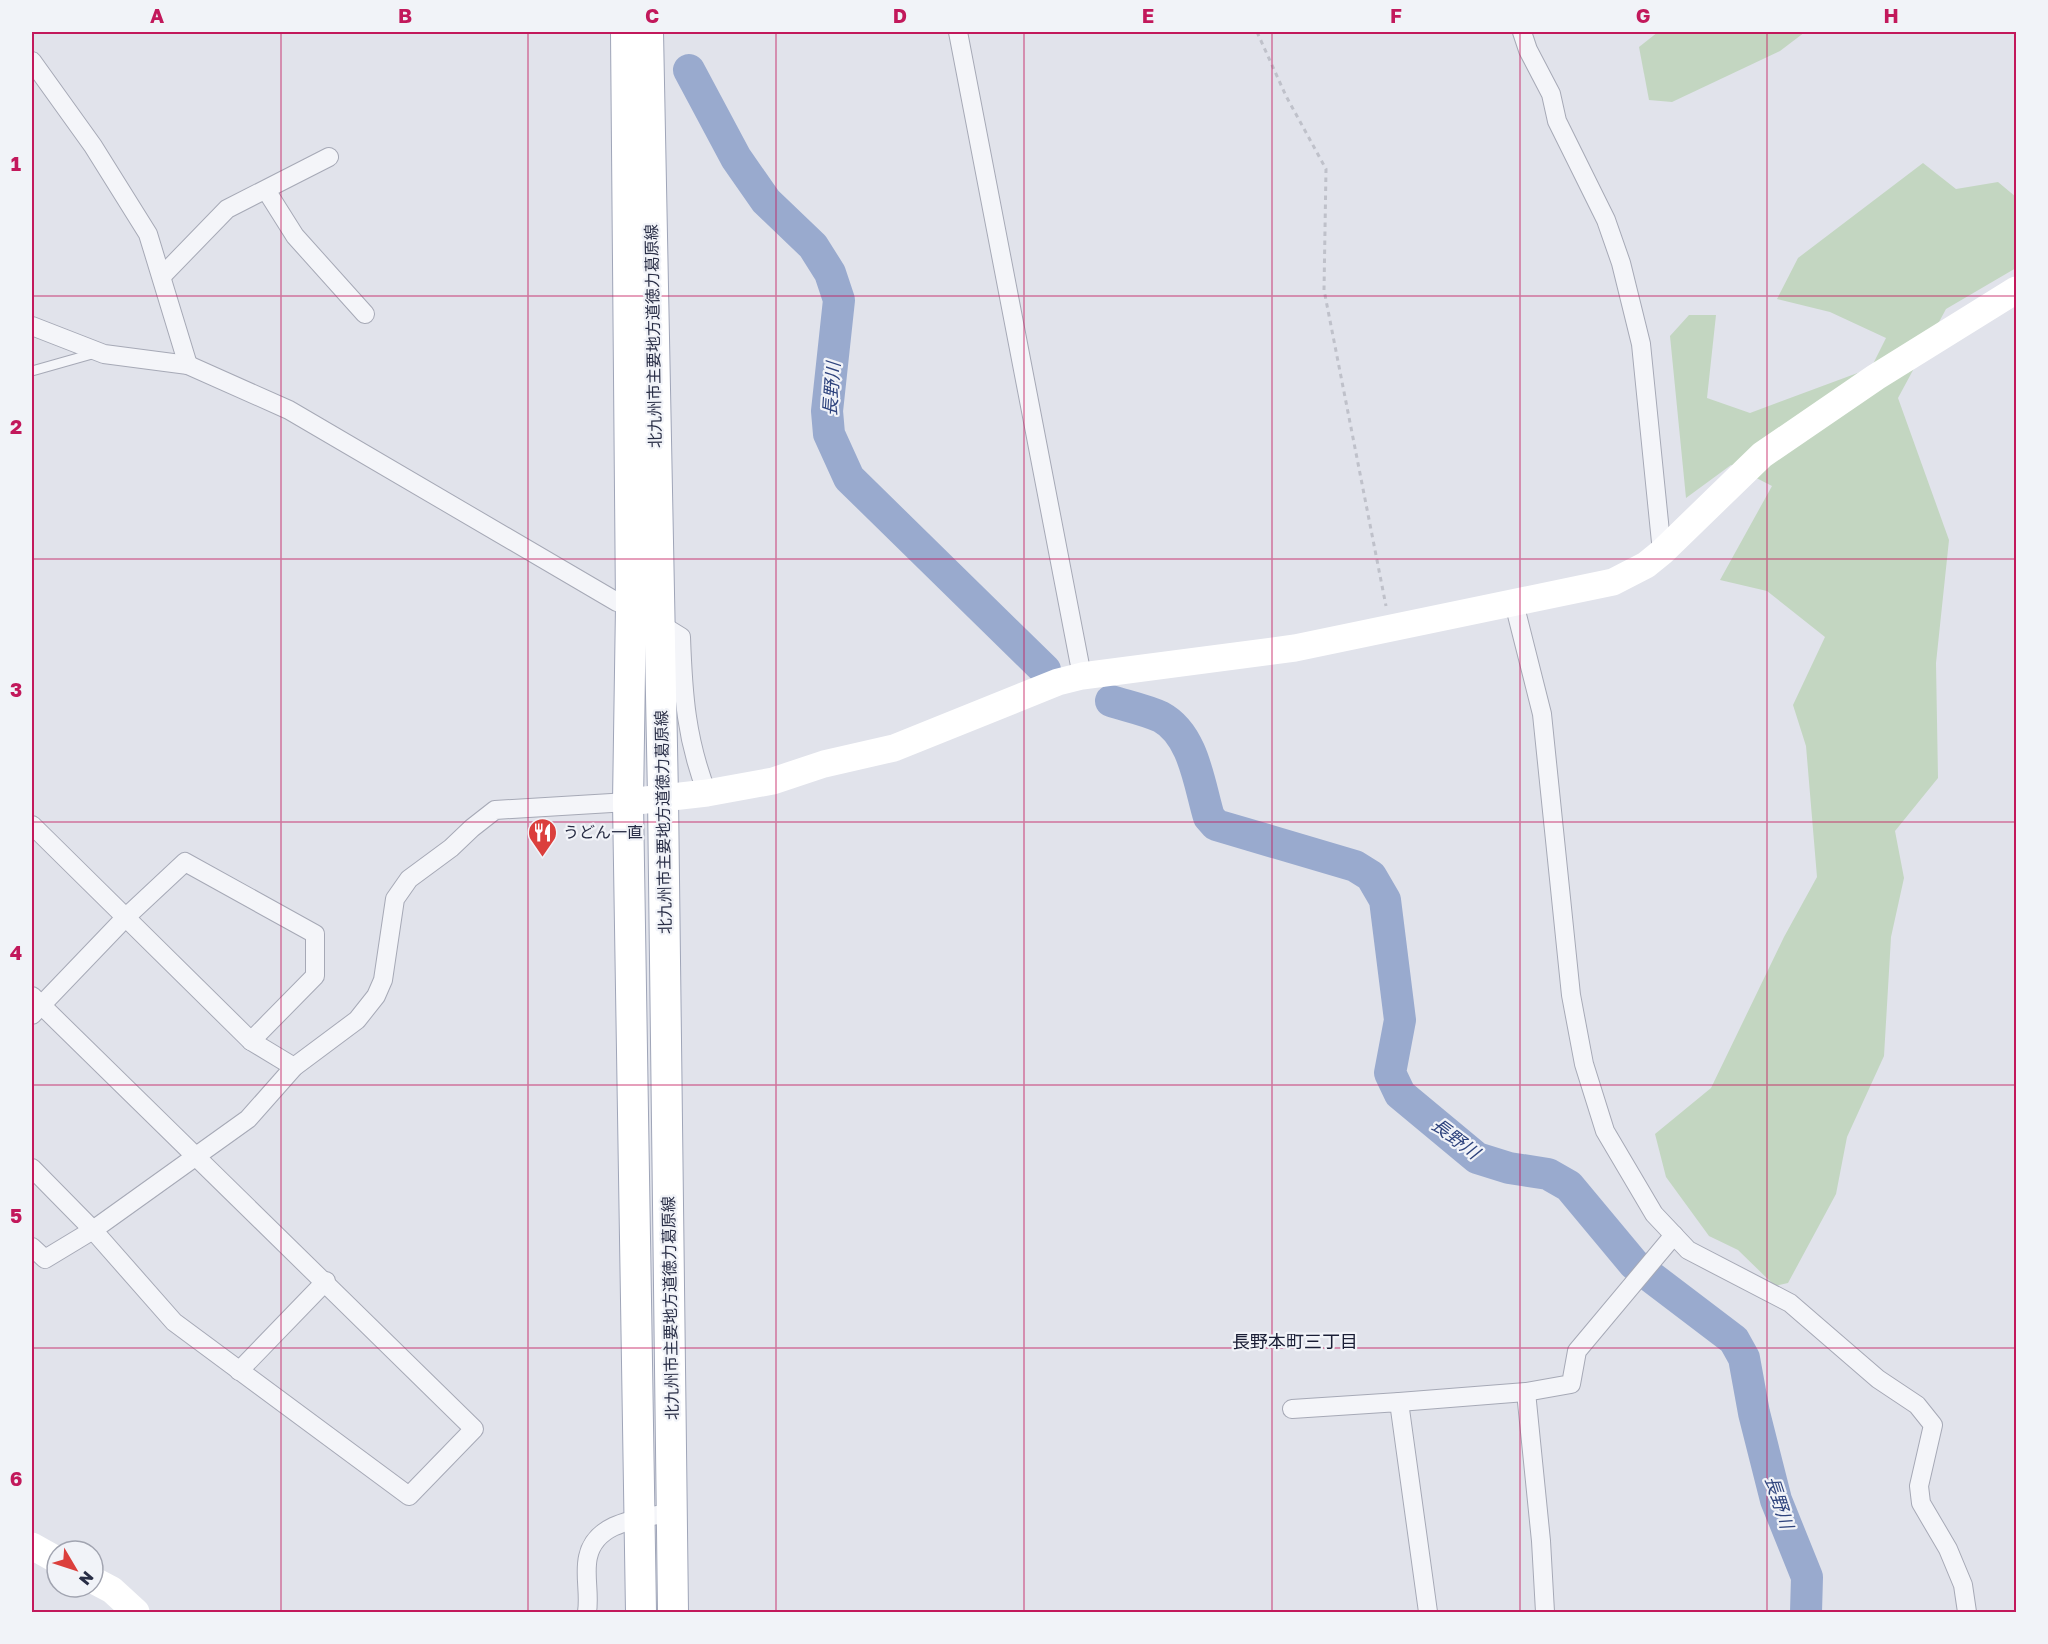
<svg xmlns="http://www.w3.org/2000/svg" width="2048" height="1644" viewBox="0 0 2048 1644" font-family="'Golos Text','Noto Sans JP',sans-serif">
<rect width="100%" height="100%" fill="#e1e3eb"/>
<!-- green -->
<g fill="#c3d6c1">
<path d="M1658,32H1805L1780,51L1672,102L1649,100L1639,47Z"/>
<path d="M1923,163L1956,189L1998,182L2016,197V268L1946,309L1898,398L1949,540L1936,663L1938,778L1895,831L1904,878L1891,937L1884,1056L1847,1137L1836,1194L1788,1283L1775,1286L1738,1250L1709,1236L1666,1177L1655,1134L1711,1088L1784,937L1817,877L1806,746L1793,705L1825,637L1767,591L1720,580L1772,486L1731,465L1686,498L1670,336L1689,315H1716L1707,398L1750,413L1871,368L1886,338L1830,312L1777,299L1798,258Z"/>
</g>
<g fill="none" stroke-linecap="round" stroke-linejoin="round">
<!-- river -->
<g stroke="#99aace" stroke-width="32">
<path d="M689,70L736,158L766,201L813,246L830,273L839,300L827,411L829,434L849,478L1045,670"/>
<path d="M1111,701C1127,706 1146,710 1161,717C1194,735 1199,784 1209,817L1216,825L1355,866L1371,876L1385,900L1400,1020L1390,1073L1400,1094L1477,1158L1509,1168L1548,1174L1569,1186L1634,1264L1734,1340L1744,1358L1754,1413L1776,1500L1807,1577L1806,1612"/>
</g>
<defs>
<path id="lane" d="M32,371L92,354"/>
<g id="street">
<path d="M958,32L1082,676"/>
<path d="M1522,32L1528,50L1551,94L1557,121L1606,220L1621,263L1641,344L1662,552"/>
<path d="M32,61L93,146L148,234L188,365"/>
<path d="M266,190L295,236L365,314"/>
<path d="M162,276L227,209L329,157"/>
<path d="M32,326L104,354L188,365L289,410L617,602L631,606L681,637C683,694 686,739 707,793"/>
<path d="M1514,603L1542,714L1571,995L1584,1064L1605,1131L1654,1214L1688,1250L1790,1303L1878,1379L1917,1405L1933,1425L1919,1486L1921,1503L1948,1549L1963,1585L1967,1612"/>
<path d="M32,825L251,1041L294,1067"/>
<path d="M32,996L474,1429L409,1496L174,1322L93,1230L32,1168"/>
<path d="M32,1015L124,919L185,862L315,934V976L251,1041"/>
<path d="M32,1247L45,1259L93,1230L248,1119L294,1067L357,1020L376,996L383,980L395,899L409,879L451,848L472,828L495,810L628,802"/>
<path d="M239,1371L326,1281"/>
<path d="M1526,1392L1541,1541L1545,1612"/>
<path d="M1399,1402L1526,1392L1571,1384L1577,1351L1674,1235"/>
<path d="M1292,1409L1399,1402L1428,1612"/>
<path d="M587,1612C590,1594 584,1574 588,1557C596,1520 642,1519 672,1512"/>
</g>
<g id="primary">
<path d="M626,32L631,606L628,802L641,1612"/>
<path d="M648,32L663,797L673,1612"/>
</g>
</defs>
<!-- lane casing -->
<use href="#lane" stroke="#a6a9b6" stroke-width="11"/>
<!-- street casing -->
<use href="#street" stroke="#a6a9b6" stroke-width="20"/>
<!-- primary casing -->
<use href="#primary" stroke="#9fa5b8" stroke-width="32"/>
<!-- path -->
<path stroke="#bfc1ca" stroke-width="3" stroke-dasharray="4.5 4.5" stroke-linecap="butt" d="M1257,32L1286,96L1326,169L1324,290L1386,606"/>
<!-- lane -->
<use href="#lane" stroke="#f4f5f9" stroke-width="9"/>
<!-- street -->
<use href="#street" stroke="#f4f5f9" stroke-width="18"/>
<!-- secondary -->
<g stroke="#fff" stroke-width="27">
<path d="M628,802L707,793L773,781L824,764L894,748L1058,682L1082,676L1295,648L1613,582L1646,565L1662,552L1762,455L1876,377L2016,290"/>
<path d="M32,1546L57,1560"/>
<path d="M93,1580L112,1590L136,1612"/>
</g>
<!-- primary -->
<use href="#primary" stroke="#fff" stroke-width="30"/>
</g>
<!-- grid -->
<path fill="none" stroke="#c2185b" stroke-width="1.5" stroke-opacity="0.55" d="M281,32V1612M528,32V1612M776,32V1612M1024,32V1612M1272,32V1612M1520,32V1612M1767,32V1612M32,296H2016M32,559H2016M32,822H2016M32,1085H2016M32,1348H2016"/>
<!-- icons -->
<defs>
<symbol id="restaurant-pin" viewBox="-11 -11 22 30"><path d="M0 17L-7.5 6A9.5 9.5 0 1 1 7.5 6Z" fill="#db3f3c" stroke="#f1f3f8"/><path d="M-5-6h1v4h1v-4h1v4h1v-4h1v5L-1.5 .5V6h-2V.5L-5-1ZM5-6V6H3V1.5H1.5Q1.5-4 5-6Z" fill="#fff"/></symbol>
</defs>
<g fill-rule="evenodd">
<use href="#restaurant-pin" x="526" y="816" width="33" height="45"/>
</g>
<g text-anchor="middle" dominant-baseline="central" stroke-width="4.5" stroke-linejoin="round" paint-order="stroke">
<!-- street labels -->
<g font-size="16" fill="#282d45" stroke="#f1f3f8">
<text transform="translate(653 336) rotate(-91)">北九州市主要地方道徳力葛原線</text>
<text transform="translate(663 822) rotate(-91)">北九州市主要地方道徳力葛原線</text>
<text transform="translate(670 1308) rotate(-91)">北九州市主要地方道徳力葛原線</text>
</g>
<!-- poi labels -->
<g font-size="16" fill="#282d45" stroke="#f1f3f8" text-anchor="start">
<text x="563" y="832">うどん一直</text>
</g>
<!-- water labels -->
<g font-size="18" font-style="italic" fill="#2e437d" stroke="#f1f3f8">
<text transform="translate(831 389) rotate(-86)">長野川</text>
<text transform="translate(1456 1138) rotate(37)">長野川</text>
<text transform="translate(1780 1502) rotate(72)">長野川</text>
</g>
<!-- neighbourhood labels -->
<g font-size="18" fill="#1a1e35" stroke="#f1f3f8">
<text x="1295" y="1341">長野本町三丁目</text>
</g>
</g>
<!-- border -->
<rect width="2048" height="1644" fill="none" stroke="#f1f3f8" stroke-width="66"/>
<!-- north arrow -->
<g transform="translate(75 1569) rotate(129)"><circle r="28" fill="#f1f3f8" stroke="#a1a4b0" stroke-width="1.5"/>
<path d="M0-4.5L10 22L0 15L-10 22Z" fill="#db3f3c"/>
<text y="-9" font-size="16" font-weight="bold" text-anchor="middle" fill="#282d45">N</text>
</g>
<rect x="33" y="33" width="1982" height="1578" fill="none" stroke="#c2185b" stroke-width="2"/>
<g font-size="20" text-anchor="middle" font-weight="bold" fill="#c2185b">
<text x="157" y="23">A</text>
<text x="405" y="23">B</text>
<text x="652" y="23">C</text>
<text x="900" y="23">D</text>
<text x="1148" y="23">E</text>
<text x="1396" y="23">F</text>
<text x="1643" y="23">G</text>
<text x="1891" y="23">H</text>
<text x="16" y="171">1</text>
<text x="16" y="434">2</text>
<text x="16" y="697">3</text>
<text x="16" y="960">4</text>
<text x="16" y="1223">5</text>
<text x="16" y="1486">6</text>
</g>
</svg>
